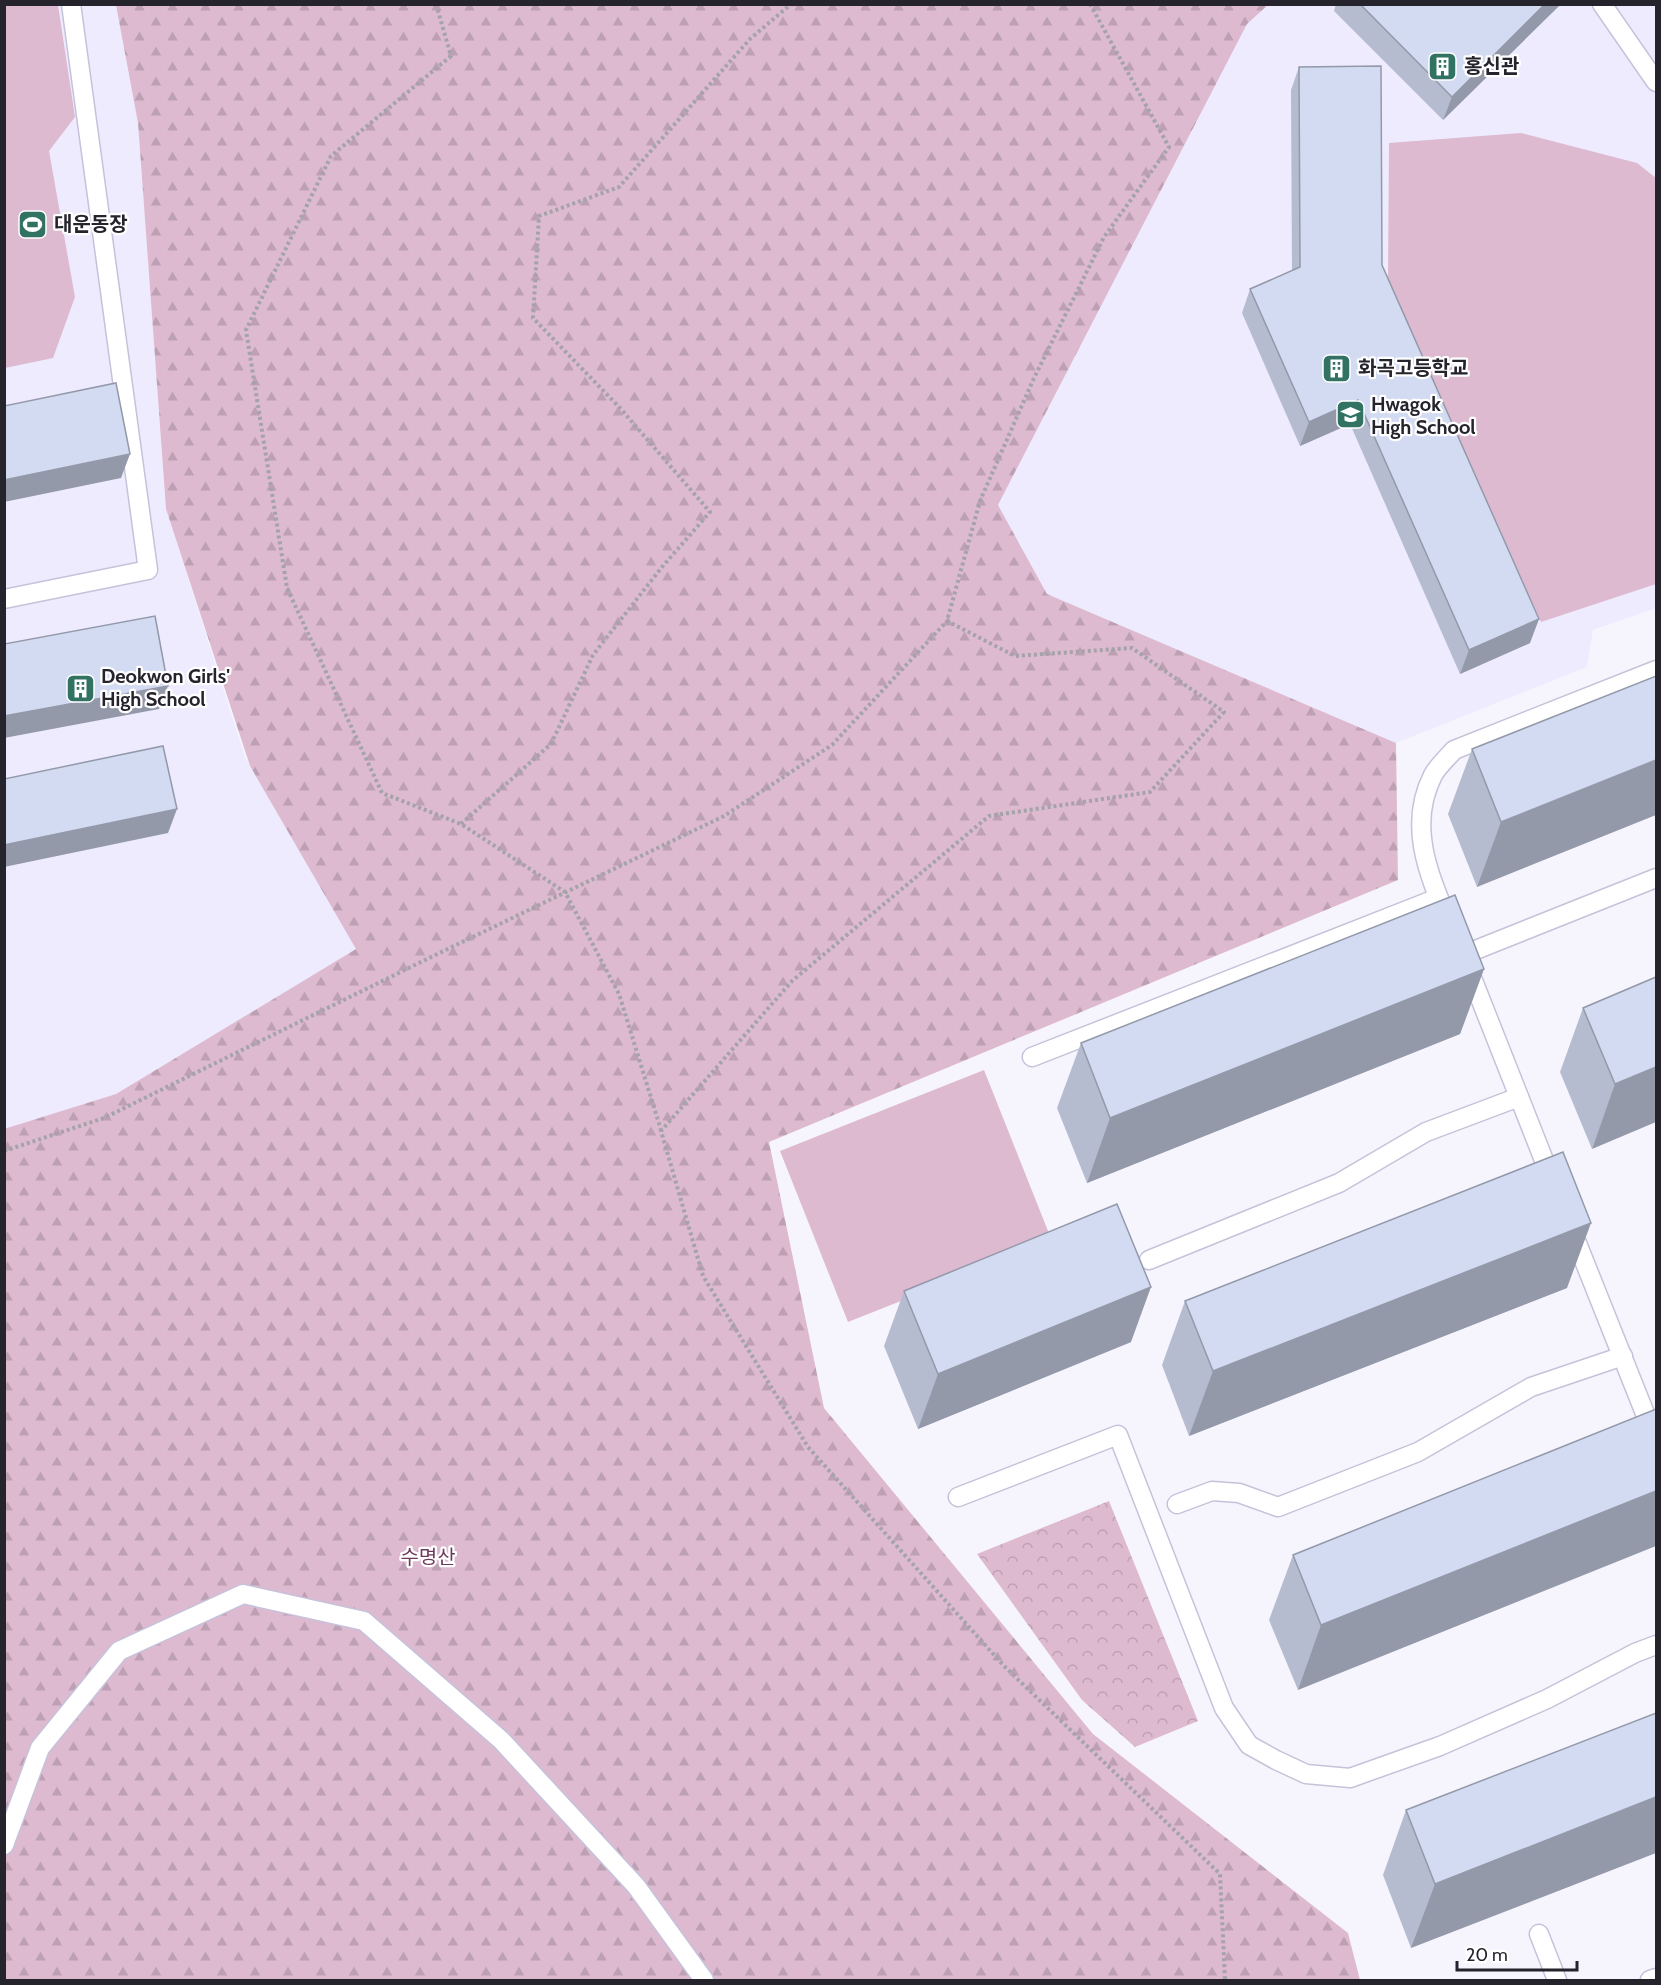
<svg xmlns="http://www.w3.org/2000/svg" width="1661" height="1985" viewBox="0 0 1661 1985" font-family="Cabin,'Noto Sans KR',sans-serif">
<defs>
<pattern id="forest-firs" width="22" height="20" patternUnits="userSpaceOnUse" patternTransform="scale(1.5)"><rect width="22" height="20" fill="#debad1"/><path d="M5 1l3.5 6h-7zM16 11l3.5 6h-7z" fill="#bea0b4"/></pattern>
<pattern id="park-crowns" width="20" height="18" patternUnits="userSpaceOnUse" patternTransform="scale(1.5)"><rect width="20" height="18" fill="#debad1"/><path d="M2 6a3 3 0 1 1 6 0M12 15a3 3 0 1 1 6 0" fill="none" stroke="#bea0b4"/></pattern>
</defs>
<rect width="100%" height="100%" fill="#f6f5fe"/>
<!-- built -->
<g fill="#eeebfe">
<path d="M5,5H116L138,123L166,509L245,757L357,949L116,1094L5,1129Z"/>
<path d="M1268,5H1656V608L1593,630L1587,667L1396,743L1047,594L998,505L1247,24Z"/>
</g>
<!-- green -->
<g fill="#debad1">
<path d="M4,5H58L75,117L49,151L75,297L53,358L5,368Z"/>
<path d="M1521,133L1637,163L1656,178V584L1541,622L1388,279L1389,143Z"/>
<path d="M984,1070L1052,1241L848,1322L780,1151Z"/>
</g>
<!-- forest -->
<path fill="url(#forest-firs)" d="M116,5H1268L1247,24L998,505L1047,594L1396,743L1398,880L769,1142L824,1408L1093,1734L1348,1933L1360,1980H5L4,1129L116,1094L356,949L250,766L166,509L138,123Z"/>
<!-- park -->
<path fill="url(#park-crowns)" d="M1109,1501L1198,1721L1135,1747L1082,1700L977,1554Z"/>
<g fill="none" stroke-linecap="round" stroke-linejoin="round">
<defs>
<g id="lane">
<path d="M1602,4L1656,82"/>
<path d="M4,599L148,570L71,4"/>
<path d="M1449,923C1429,875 1407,826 1433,775C1438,766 1447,758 1454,750L1656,670"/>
<path d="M1032,1057L1438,898"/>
<path d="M1553,1183L1463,955L1656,878"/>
<path d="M1571,1228L1656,1441"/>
<path d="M1149,1260L1339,1183L1426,1132L1519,1097"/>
<path d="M958,1497L1118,1435L1224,1708L1249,1745L1276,1760L1306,1774L1350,1778L1440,1746L1547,1699L1635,1653L1656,1645"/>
<path d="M1177,1504L1212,1491L1239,1493L1278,1507L1418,1452L1531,1387L1623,1356"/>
<path d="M4,1845L40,1748L119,1651L243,1594L364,1621L501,1740L636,1886L704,1980"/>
<path d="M1539,1934L1557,1980"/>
<path d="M1650,1980L1656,1978"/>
</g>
</defs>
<!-- lane casing -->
<use href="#lane" stroke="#c6c2da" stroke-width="21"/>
<!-- path -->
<g stroke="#a4a2ab" stroke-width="4" stroke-dasharray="3 3" stroke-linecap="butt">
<path d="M436,4L451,56L331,156L246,330L287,588L382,793L461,824L565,892L619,994L661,1130"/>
<path d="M1090,4L1169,147L1104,237L1034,378L980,501L947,621L1015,656L1132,648L1224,712L1150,792L989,816L792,981L661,1131L703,1276L808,1447L1004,1666L1220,1874L1225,1980"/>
<path d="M461,824L551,744L593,655L662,567L710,512L620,408L533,318L539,216L619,187L750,39L791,4"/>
<path d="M4,1151L104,1118L427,959L724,816L832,745L947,621"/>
</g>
<!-- lane -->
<use href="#lane" stroke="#fff" stroke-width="18"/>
</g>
<!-- wall -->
<g fill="#b5bcd0">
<path d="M1336,4H1561L1443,120L1334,11Z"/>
<path d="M1299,67L1382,265L1530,643L1460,674L1350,424L1300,446L1242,313L1250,289L1292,271L1291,90Z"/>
<path d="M1656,678L1477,887L1448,814L1472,749Z"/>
<path d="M1484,969L1460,1034L1087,1183L1057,1108L1081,1043Z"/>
<path d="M1656,977L1592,1149L1560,1072L1583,1008Z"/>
<path d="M1567,1288L1189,1436L1162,1365L1185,1301Z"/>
<path d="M904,1291L1131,1342L918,1429L884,1346Z"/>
<path d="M1656,1409L1298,1690L1269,1620L1293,1555Z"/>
<path d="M1656,1713L1411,1948L1383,1875L1406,1810Z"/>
</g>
<!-- shaded-wall -->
<g fill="#9399a9">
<path d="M1545,4H1561L1443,120L1452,97Z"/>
<path d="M1358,400L1350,424L1300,446L1309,422Z"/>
<path d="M130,454L121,478L4,502V480Z"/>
<path d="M1539,619L1530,643L1460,674L1469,650Z"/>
<path d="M168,686L159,709L4,738V716Z"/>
<path d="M1656,760V815L1477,887L1501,822Z"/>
<path d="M177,809L168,833L4,867V845Z"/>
<path d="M1484,969L1460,1034L1087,1183L1110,1118Z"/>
<path d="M1656,1067V1122L1592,1149L1615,1084Z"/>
<path d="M1591,1223L1567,1288L1189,1436L1213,1371Z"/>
<path d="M1151,1287L1131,1342L918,1429L938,1374Z"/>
<path d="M1656,1491V1546L1298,1690L1321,1625Z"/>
<path d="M1656,1797V1853L1411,1948L1435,1884Z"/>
</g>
<!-- building -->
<g fill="#d2dbf2" stroke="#9399a9" stroke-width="1.5">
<path d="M1360,4H1545L1452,97Z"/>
<path d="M1381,66L1382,265L1539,619L1469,650L1358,400L1309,422L1250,289L1300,267L1299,67Z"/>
<path d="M116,383L130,454L4,480V406Z"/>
<path d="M155,616L168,686L4,716V644Z"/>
<path d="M1656,676V760L1501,822L1472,749Z"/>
<path d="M163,746L177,809L4,845V779Z"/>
<path d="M1455,895L1484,969L1110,1118L1081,1043Z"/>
<path d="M1656,977V1067L1615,1084L1583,1008Z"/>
<path d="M1563,1152L1591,1223L1213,1371L1185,1301Z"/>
<path d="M1117,1204L1151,1287L938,1374L904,1291Z"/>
<path d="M1656,1409V1491L1321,1625L1293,1555Z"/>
<path d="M1656,1713V1797L1435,1884L1406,1810Z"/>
</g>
<!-- icons -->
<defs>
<symbol id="building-square" viewBox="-11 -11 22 22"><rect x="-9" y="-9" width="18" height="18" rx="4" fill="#317263" stroke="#fff"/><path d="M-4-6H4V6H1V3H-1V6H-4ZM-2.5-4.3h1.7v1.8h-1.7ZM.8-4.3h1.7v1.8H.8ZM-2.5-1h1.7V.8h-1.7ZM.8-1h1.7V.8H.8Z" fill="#fff"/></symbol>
<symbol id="stadium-square" viewBox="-11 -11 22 22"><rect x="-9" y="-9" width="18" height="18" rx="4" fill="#317263" stroke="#fff"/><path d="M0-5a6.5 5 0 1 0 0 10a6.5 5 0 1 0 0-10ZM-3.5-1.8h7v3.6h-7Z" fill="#fff"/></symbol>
<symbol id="school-square" viewBox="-11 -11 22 22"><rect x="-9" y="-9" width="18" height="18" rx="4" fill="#317263" stroke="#fff"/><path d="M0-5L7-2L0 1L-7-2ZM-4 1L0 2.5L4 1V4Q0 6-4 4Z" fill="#fff"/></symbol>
</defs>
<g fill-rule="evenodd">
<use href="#building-square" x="1426" y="50" width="33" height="33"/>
<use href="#stadium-square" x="16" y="208" width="33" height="33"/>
<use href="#building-square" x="1320" y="352" width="33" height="33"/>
<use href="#school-square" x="1334" y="398" width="33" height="33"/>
<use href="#building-square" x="64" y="672" width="33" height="33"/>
</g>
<g text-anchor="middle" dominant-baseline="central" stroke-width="4.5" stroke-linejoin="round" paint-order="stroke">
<!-- poi labels -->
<g font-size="20" font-weight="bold" fill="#25232c" stroke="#fff" text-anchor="start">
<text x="1464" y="66">홍신관</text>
<text x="54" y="224">대운동장</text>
<text x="1358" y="368">화곡고등학교</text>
<text x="1371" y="404">Hwagok<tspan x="1371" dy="23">High School</tspan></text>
<text x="101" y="676">Deokwon Girls'<tspan x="101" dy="23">High School</tspan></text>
</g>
<!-- park labels -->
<g font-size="20" fill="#6c3a5c" stroke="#fff">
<text x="428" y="1557">수명산</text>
</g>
</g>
<!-- border -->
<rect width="1661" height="1985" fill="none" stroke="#25232c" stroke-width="12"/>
<!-- scale -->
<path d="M1457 1961v9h120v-9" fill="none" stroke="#25232c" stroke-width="3"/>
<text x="1466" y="1961" font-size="18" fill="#25232c" stroke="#ffffff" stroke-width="4.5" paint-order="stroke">20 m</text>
</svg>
